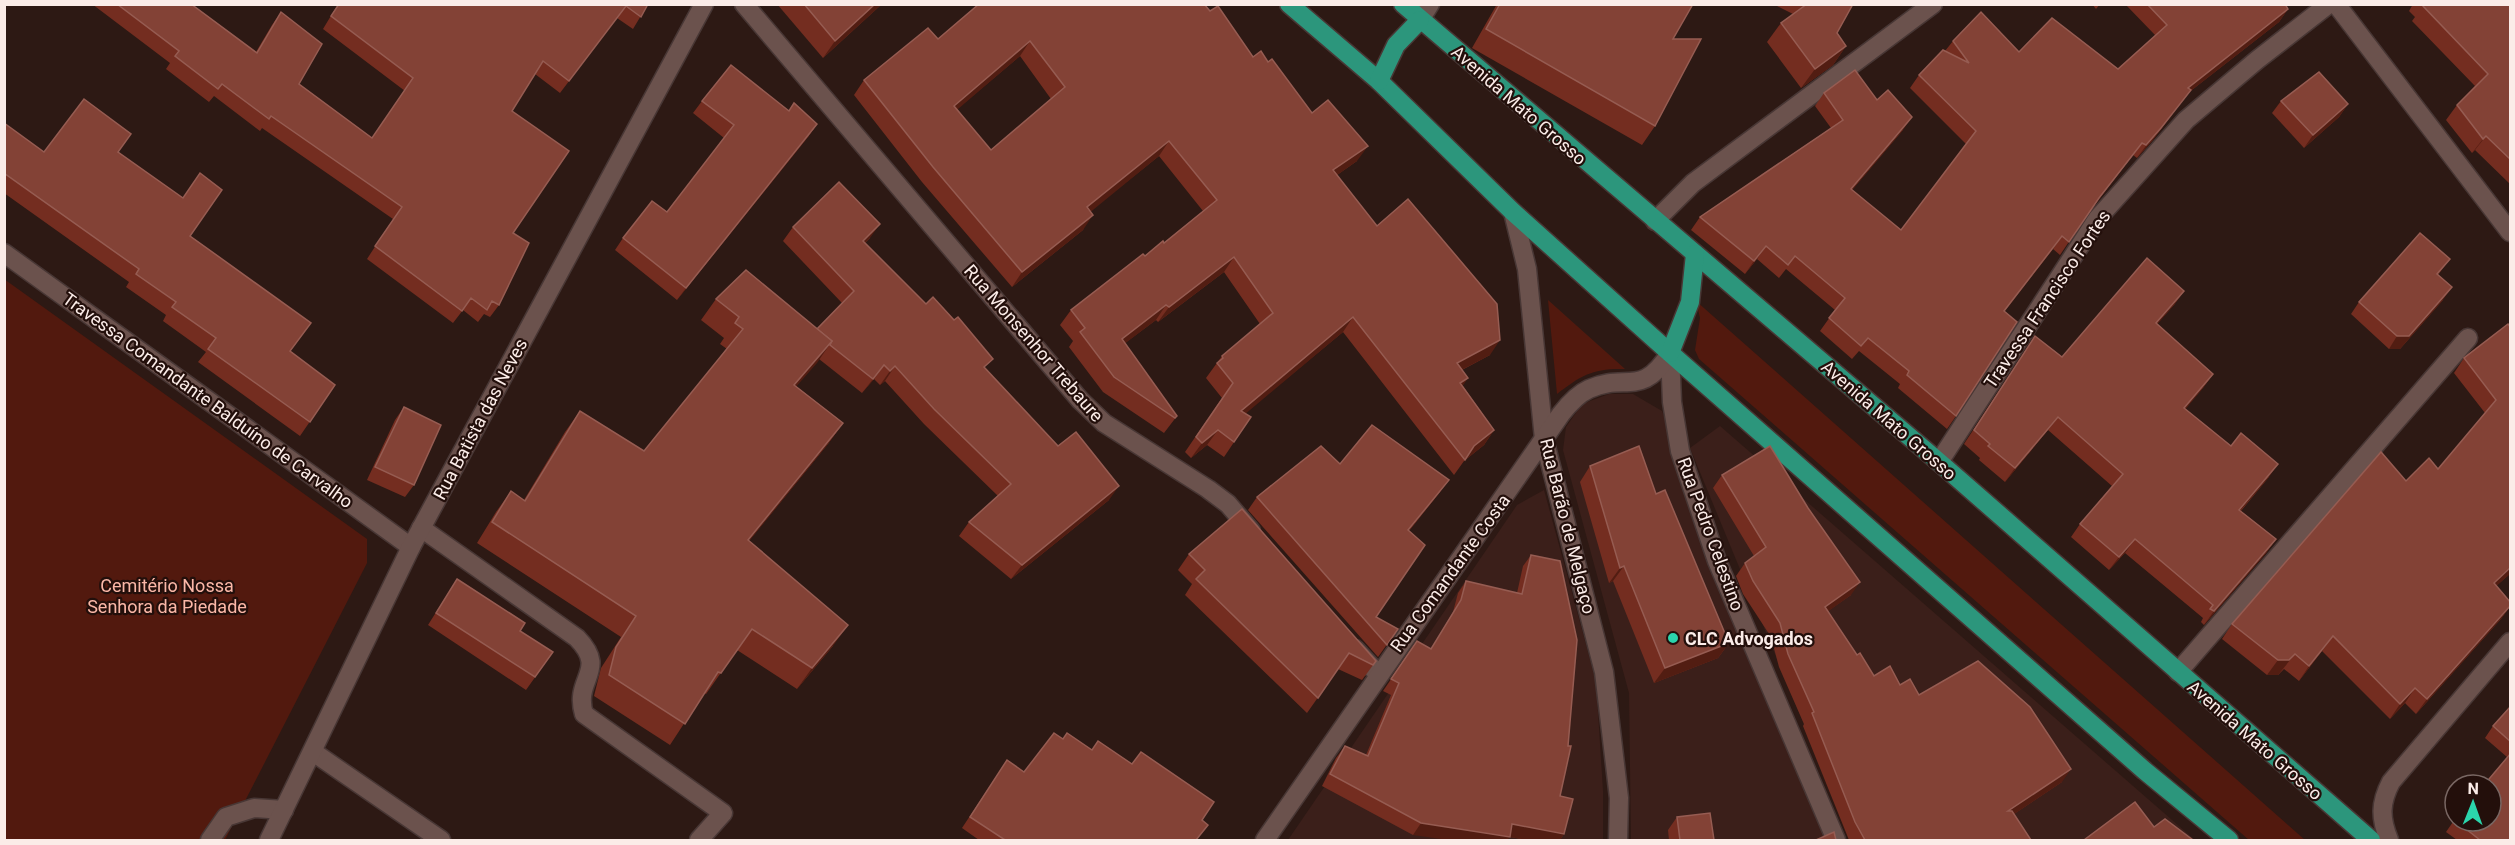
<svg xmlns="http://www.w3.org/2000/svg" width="2515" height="845" viewBox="0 0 2515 845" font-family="Roboto,sans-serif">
<rect width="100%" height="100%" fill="#2d1914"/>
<!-- built -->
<g fill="#3b1f1a">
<path d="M1609,394H1633L1662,411L1826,840H1631L1629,693L1563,450L1566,427L1582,404Z"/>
<path d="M1720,426L2195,840H1855L1824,773L1690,448Z"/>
<path d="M1544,490L1596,681L1603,791V840H1288L1517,505Z"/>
</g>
<!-- green -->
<g fill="#52190e">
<path d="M4,279L367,539V563L225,840H5Z"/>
<path d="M1548,300L1625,369C1594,368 1581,375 1557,394Z"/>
<path d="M1696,301L2305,840H2249L1699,359L1695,350L1700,318Z"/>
</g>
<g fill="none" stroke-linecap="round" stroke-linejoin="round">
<defs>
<g id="minor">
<path d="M744,4L1080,400L1104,423L1208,489L1228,504L1251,531"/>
<path d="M2336,4L2510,232"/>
<path d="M1420,20L1430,4"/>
<path d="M1513,212L1527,269L1544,439L1604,672L1619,798L1618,840"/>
<path d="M1655,221L1693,183L1933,4"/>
<path d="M4,253L411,547"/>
<path d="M1670,353L1672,402L1680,451L1717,561L1836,840"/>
<path d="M1939,462L2098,218L2186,120L2257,60L2329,4"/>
<path d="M421,528L577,638C609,671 573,678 584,714L723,813L699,840"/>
<path d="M1355,649L1378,674"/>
<path d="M2178,672L2468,338"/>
<path d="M313,752L441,840"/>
<path d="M210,840L226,817L254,808L284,810"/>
<path d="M269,840L411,547L704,4"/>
<path d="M1265,840L1561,414C1568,405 1578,394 1589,389C1626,372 1641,399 1670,353"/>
<path d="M2389,840C2380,818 2380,803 2391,782L2510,642"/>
</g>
<g id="major">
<path d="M1289,4L1379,81L1513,212L1670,353L2145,771L2229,840"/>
<path d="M1403,4L1939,462L2371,840"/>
<path d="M1379,81L1396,45L1420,20"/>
<path d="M1670,353L1690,302L1695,254"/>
</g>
</defs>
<!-- minor casing -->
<use href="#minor" stroke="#483735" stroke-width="21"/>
<!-- major casing -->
<use href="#major" stroke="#483735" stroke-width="21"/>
<!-- minor -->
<use href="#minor" stroke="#6b524d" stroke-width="18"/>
<!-- major -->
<use href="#major" stroke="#2c967c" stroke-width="18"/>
</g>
<!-- wall -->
<g fill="#742d20" fill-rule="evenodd">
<path d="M92,4H191L256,52L272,25L281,12L299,84L372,138L405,91L323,29L338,4H648L633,29L617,18L560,93L535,74L512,111L513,233L499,305L490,317L484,314L478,322L463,310L453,323L367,259L393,219L262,128L260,131L214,96L209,102L166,69L170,63Z"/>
<path d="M777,4H882L823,58Z"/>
<path d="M979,4L1253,57L1268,62L1312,113L1357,161L1337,175L1377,226L1490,355L1462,370L1463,386L1494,430L1484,445L1464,461L1454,475L1343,332L1245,413L1251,417L1224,457L1207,445L1191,458L1185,452L1222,398L1206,378L1222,356L1260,324L1224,272L1158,322L1156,320L1125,343L1177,416L1164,433L1103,392L1069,347L1073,341L1060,325L1071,310L1164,243L1203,211L1159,156L1090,211L1083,230L1012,287L922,182L854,95L864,80L938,39ZM1020,56L1051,99L991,150L957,109Z"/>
<path d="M1497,4H1693L1673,39L1655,126L1642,145L1472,48Z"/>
<path d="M1778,4H1853L1837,33L1846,46L1833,65L1801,88L1767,42L1781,23L1793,14L1777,6Z"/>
<path d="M2092,4H2100L2096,9Z"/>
<path d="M2125,4H2285L2288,9L2279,22L2188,93L2152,141L2137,158L2133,155L2093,206L2060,255L2053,249L2004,311L1956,416L1947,429L1898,388L1900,384L1859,351L1852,359L1820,331L1835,310L1786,269L1779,278L1757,259L1745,274L1691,230L1700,217L1831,128L1815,106L1824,93L1877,100L1903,130L1852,190L1901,230L1966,144L1910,88L1919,75L1945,51L1953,41L2118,69L2156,36Z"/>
<path d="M2413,4H2511V185L2475,150L2472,153L2446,120L2457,105L2475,86L2412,21L2415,17L2409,11Z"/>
<path d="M702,101L789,111L817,124L808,137L677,300L615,250L623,238L667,212L724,138L693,113Z"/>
<path d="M2281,101L2348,104L2339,117L2304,148L2272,113Z"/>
<path d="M4,123L44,152H118L190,236L311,323L290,351L335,385L300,436L198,362L206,352L163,321L166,315L126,287L129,282L4,193Z"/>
<path d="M793,227L870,238L865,243L986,369L1109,500L1011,579L959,536L969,522L998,496L924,424L885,381L880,385L874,379L862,393L819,359L796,386L843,423L828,444L749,541L833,646L797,689L737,650L706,694L704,693L670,745L594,696L601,668L621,637L477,543L496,512L511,491L524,500L565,432L580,411L644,451L727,349L720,344L724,338L701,320L716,299L817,329L842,303L783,241Z"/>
<path d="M2441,271L2438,275L2443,300L2400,349H2389L2351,314L2359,302Z"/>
<path d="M2184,291L2174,305L2157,324L2213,374L2203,388L2185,409L2269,477L2241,511L2276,539L2266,553L2204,625L2201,622L2203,618L2125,553L2109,570L2071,537L2080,524L2112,486L2048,430L2005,482L1979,460L1980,458L1964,444L2035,336L2062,357Z"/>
<path d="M2511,328V573L2496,586L2511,605L2501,619L2416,714L2405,703L2390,719L2322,651L2299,681L2284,669L2278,675H2267L2222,639L2232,624L2406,481L2438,469L2485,413L2454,373L2464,358Z"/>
<path d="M404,407L414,485L405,497L367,480L395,420Z"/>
<path d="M1340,464L1440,492L1409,531L1376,617L1398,629L1378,657L1248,510L1257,497Z"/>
<path d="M1590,466L1656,494L1729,643L1718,658L1654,683L1613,581L1609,583L1580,482Z"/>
<path d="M1722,475L1851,595L1828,611L1857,655L1874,676L1900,685L1919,695L2062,782L2014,814L2031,840H1849L1803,726L1804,724L1779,667L1771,637L1743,594L1736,576L1745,563L1754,556L1713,488Z"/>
<path d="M1189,554L1376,661L1362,680L1338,669L1307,713L1185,595L1192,584L1178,570Z"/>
<path d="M1531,555L1564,834L1560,840H1527L1510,837L1413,835L1322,786L1336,758L1345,746L1366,755L1391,695L1383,691L1417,641L1431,649L1453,612L1458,593L1466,581L1517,593L1523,566Z"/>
<path d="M457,579L520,631L553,652L526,690L428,625Z"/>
<path d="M2511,706V840H2457L2446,832L2455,819V821H2491L2507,757L2485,738L2493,726Z"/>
<path d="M1063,739L1092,750L1202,820L1196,840H979L962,828L1007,760L1024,772Z"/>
<path d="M1677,817L1714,840H1669L1668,830Z"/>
</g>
<!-- shaded-wall -->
<g fill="#521d12">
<path d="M875,4H882L823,58L835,41Z"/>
<path d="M2288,9L2279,22L2188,93L2152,141L2137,158L2188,88Z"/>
<path d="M1030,41L1020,56L944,121L954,106Z"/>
<path d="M1846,46L1833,65L1801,88L1815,69Z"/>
<path d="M2348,104L2339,117L2304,148L2313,135Z"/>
<path d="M1912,117L1903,130L1842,202L1851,189Z"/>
<path d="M817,124L808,137L677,300L686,288Z"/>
<path d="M2486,136L2475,150L2472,153L2483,139Z"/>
<path d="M1169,141L1159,156L1077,223L1087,207Z"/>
<path d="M2142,143L2133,155L2090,211L2099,198Z"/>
<path d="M1368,146L1357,161L1323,185L1333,170Z"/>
<path d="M1093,215L1083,230L1012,287L1022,272Z"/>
<path d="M880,224L870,238L853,255L863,241Z"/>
<path d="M2062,236L2053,249L1995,324L2004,311Z"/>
<path d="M1766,246L1757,259L1745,274L1754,261Z"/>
<path d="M1234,257L1224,272L1158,322L1169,307Z"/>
<path d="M2450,259L2441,271L2428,286L2437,274Z"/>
<path d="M2452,287L2443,300L2400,349H2389L2397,336Z"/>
<path d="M2184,291L2174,305L2146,337L2156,323Z"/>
<path d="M1166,305L1156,320L1111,354L1122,339Z"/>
<path d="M1353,317L1343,332L1231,426L1241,411Z"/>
<path d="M1500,340L1490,355L1446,378L1457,363Z"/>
<path d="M832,341L817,363L779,406L794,385Z"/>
<path d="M884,365L874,379L862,393Z"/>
<path d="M895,366L885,381L880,385L890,371Z"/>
<path d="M2213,374L2203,388L2175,422L2184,408Z"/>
<path d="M1468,378L1458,393L1460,383Z"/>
<path d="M2058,417L2048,430L2005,482L2015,468Z"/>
<path d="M843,423L828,444L733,561L748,540Z"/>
<path d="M1218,430L1207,445L1191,458L1202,443Z"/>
<path d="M1494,430L1484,445L1464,461L1474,446Z"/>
<path d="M2278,464L2269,477L2230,523L2239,510Z"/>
<path d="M1449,480L1440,492L1399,543L1408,530Z"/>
<path d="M1119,486L1109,500L1011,579L1022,565Z"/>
<path d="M2135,539L2125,553L2109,570L2119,557Z"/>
<path d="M2276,539L2266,553L2204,625L2214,611Z"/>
<path d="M1624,566L1613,581L1609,583L1620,568Z"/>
<path d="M2511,567V573L2483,598L2494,583Z"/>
<path d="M1860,582L1851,595L1816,620L1825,607Z"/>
<path d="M2511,605L2501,619L2416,714L2427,699Z"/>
<path d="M848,625L833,646L797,689L812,668Z"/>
<path d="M2333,636L2322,651L2299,681L2309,666Z"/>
<path d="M1729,643L1718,658L1654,683L1665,668Z"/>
<path d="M2295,654L2278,675H2267L2278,660Z"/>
<path d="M2415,688L2405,703L2390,719L2400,704Z"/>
<path d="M2071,769L2062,782L1999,824L2008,811Z"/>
<path d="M1421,823L1512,824L1564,834L1560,840H1527L1510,837L1507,840H1448L1413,835Z"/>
</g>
<!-- building -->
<g fill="#834236" stroke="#965c52" stroke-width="1.5" fill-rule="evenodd">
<path d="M117,4H191L257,53L281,12L322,44L299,84L372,138L413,78L331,16L339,4H648L641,17L626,6L569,81L543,61L512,111L569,151L513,233L529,243L499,305L492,301L487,310L471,298L462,311L375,246L402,207L271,116L269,119L222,84L218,89L175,56L179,51Z"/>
<path d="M804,4H875L835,41Z"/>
<path d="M979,4H1204L1210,11L1218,6L1253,57L1261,51L1268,62L1272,59L1312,113L1328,100L1368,146L1333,170L1377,226L1408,199L1497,304L1500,340L1457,363L1468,378L1460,383L1494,430L1474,446L1465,460L1353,317L1241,411L1251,417L1234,442L1218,430L1202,443L1196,437L1233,383L1217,363L1223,358L1222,356L1273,313L1234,257L1169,307L1166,305L1122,339L1177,416L1175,418L1114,377L1080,332L1085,328L1071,310L1143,254L1145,256L1163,241L1164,243L1217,200L1169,141L1087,207L1093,215L1022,272L933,167L864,80L928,28L938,39ZM1030,41L1065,87L991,150L954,106Z"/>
<path d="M1500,4H1693L1673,39H1701L1655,126L1486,29Z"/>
<path d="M1807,4H1853L1837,33L1846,46L1815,69L1781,23Z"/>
<path d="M2147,4H2285L2288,9L2188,88L2191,90L2161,128L2146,145L2142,143L2099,198L2069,242L2062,236L2004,311L2017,322L1956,416L1907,375L1909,371L1868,338L1861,346L1829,318L1845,298L1795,256L1788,265L1766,246L1754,261L1700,217L1843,120L1824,93L1855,70L1877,100L1888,90L1912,117L1851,189L1901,230L1976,131L1919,75L1943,50L1969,63L1953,41L1981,12L2019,52L2052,18L2118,69L2167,25Z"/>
<path d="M2424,4H2511V160L2486,136L2483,139L2457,105L2488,74L2423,6Z"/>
<path d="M731,65L789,111L794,103L817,124L686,288L623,238L652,201L667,212L734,125L702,101Z"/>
<path d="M2319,72L2348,104L2313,135L2281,101Z"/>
<path d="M84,99L131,134L118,152L183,198L200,173L222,190L190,236L311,323L290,351L335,385L310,422L208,349L216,338L172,307L176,302L136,274L139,269L4,173V123L44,152Z"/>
<path d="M839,182L880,224L863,241L926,304L933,297L954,320L958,317L993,359L984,367L1058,446L1076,432L1119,486L1022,565L969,522L1011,484L934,409L895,366L890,371L884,365L873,379L830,345L832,341L817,329L854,291L793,227Z"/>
<path d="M2420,233L2450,259L2437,274L2452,287L2409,336H2397L2359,302Z"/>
<path d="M2147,258L2184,291L2156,323L2213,374L2184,408L2231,446L2241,433L2278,464L2239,510L2276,539L2214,611L2210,609L2213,605L2135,539L2119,557L2080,524L2123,474L2058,417L2015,468L1988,446L1990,444L1974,430L2035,336L2062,357Z"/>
<path d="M746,270L832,341L794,385L843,423L748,540L848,625L812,668L752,629L721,673L718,672L685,724L609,675L616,647L636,616L492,522L511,491L525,501L580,411L644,451L743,329L735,323L739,317L716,299Z"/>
<path d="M2508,324L2511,328V567L2494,583L2511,603V605L2427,699L2415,688L2400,704L2333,636L2309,666L2295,654L2289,660H2278L2232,624L2381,452L2406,481L2429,458L2438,469L2496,400L2464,358Z"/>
<path d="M404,407L441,425L414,485L375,467Z"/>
<path d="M1372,425L1449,480L1408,530L1425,545L1376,617L1398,629L1387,645L1257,497L1321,446L1340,464Z"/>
<path d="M1639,446L1656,494L1665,490L1729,643L1665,668L1624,566L1620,568L1590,466Z"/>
<path d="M1770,446L1808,508L1860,582L1825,607L1857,655L1860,653L1874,676L1890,666L1900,685L1910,679L1919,695L1978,661L2030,707L2071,769L2008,811H2012L2031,840H1865L1855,822L1812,713L1814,712L1788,654L1780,623L1753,581L1745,563L1766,547L1722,475Z"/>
<path d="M1242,509L1376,661L1373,665L1349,653L1318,698L1196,579L1205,570L1189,554Z"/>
<path d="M1531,555L1560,561L1577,640L1568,746H1571L1560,796L1573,799L1564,834L1512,824L1510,837L1421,823L1330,774L1345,746L1368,756L1399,683L1391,679L1417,641L1431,649L1461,600L1466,581L1522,594Z"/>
<path d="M457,579L525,623L520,631L553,652L535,677L436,613Z"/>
<path d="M2511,706V742L2493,726Z"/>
<path d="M1054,733L1063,739L1067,733L1092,750L1098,741L1132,764L1141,752L1214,802L1202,820L1208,825L1196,840H1005L970,817L1007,760L1024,772Z"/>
<path d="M2511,753V840H2480L2456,821H2491V785H2484Z"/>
<path d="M2135,802L2154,827L2165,819L2193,840H2084Z"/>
<path d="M1710,813L1714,840H1680L1677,817Z"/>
<path d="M1834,832L1836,840H1816Z"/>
</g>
<!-- markers -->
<circle fill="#2bd5ac" stroke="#230f0b" stroke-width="2" cx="1673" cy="638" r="6"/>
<g text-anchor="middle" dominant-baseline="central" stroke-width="4.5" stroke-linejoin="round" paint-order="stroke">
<!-- street labels -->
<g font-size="18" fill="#fbece8" stroke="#230f0b">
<text transform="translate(1519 105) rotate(41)">Avenida Mato Grosso</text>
<text transform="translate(2047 299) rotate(-56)">Travessa Francisco Fortes</text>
<text transform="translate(1034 343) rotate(49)">Rua Monsenhor Trebaure</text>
<text transform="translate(208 400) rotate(36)">Travessa Comandante Balduíno de Carvalho</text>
<text transform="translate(480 419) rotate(-62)">Rua Batista das Neves</text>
<text transform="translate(1889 420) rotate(41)">Avenida Mato Grosso</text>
<text transform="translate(1568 526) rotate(76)">Rua Barão de Melgaço</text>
<text transform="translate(1711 534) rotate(70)">Rua Pedro Celestino</text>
<text transform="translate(1450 573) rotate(-54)">Rua Comandante Costa</text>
<text transform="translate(2255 740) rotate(41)">Avenida Mato Grosso</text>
</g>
<!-- park labels -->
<g font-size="18" fill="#fbb7a7" stroke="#230f0b">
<text x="167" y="585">Cemitério Nossa<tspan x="167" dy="21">Senhora da Piedade</tspan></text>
</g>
<!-- poi labels -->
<g font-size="18" font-weight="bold" fill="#fbece8" stroke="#230f0b" text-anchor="start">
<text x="1685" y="638">CLC Advogados</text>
</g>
</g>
<!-- border -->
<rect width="2515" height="845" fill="none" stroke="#fbece8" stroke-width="12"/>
<!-- north arrow -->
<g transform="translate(2473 803) rotate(1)"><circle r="28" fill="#230f0b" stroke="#796763" stroke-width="1.5"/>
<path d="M0-4.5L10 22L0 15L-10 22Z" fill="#2bd5ac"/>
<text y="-9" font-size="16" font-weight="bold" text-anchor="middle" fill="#fbece8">N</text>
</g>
</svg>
